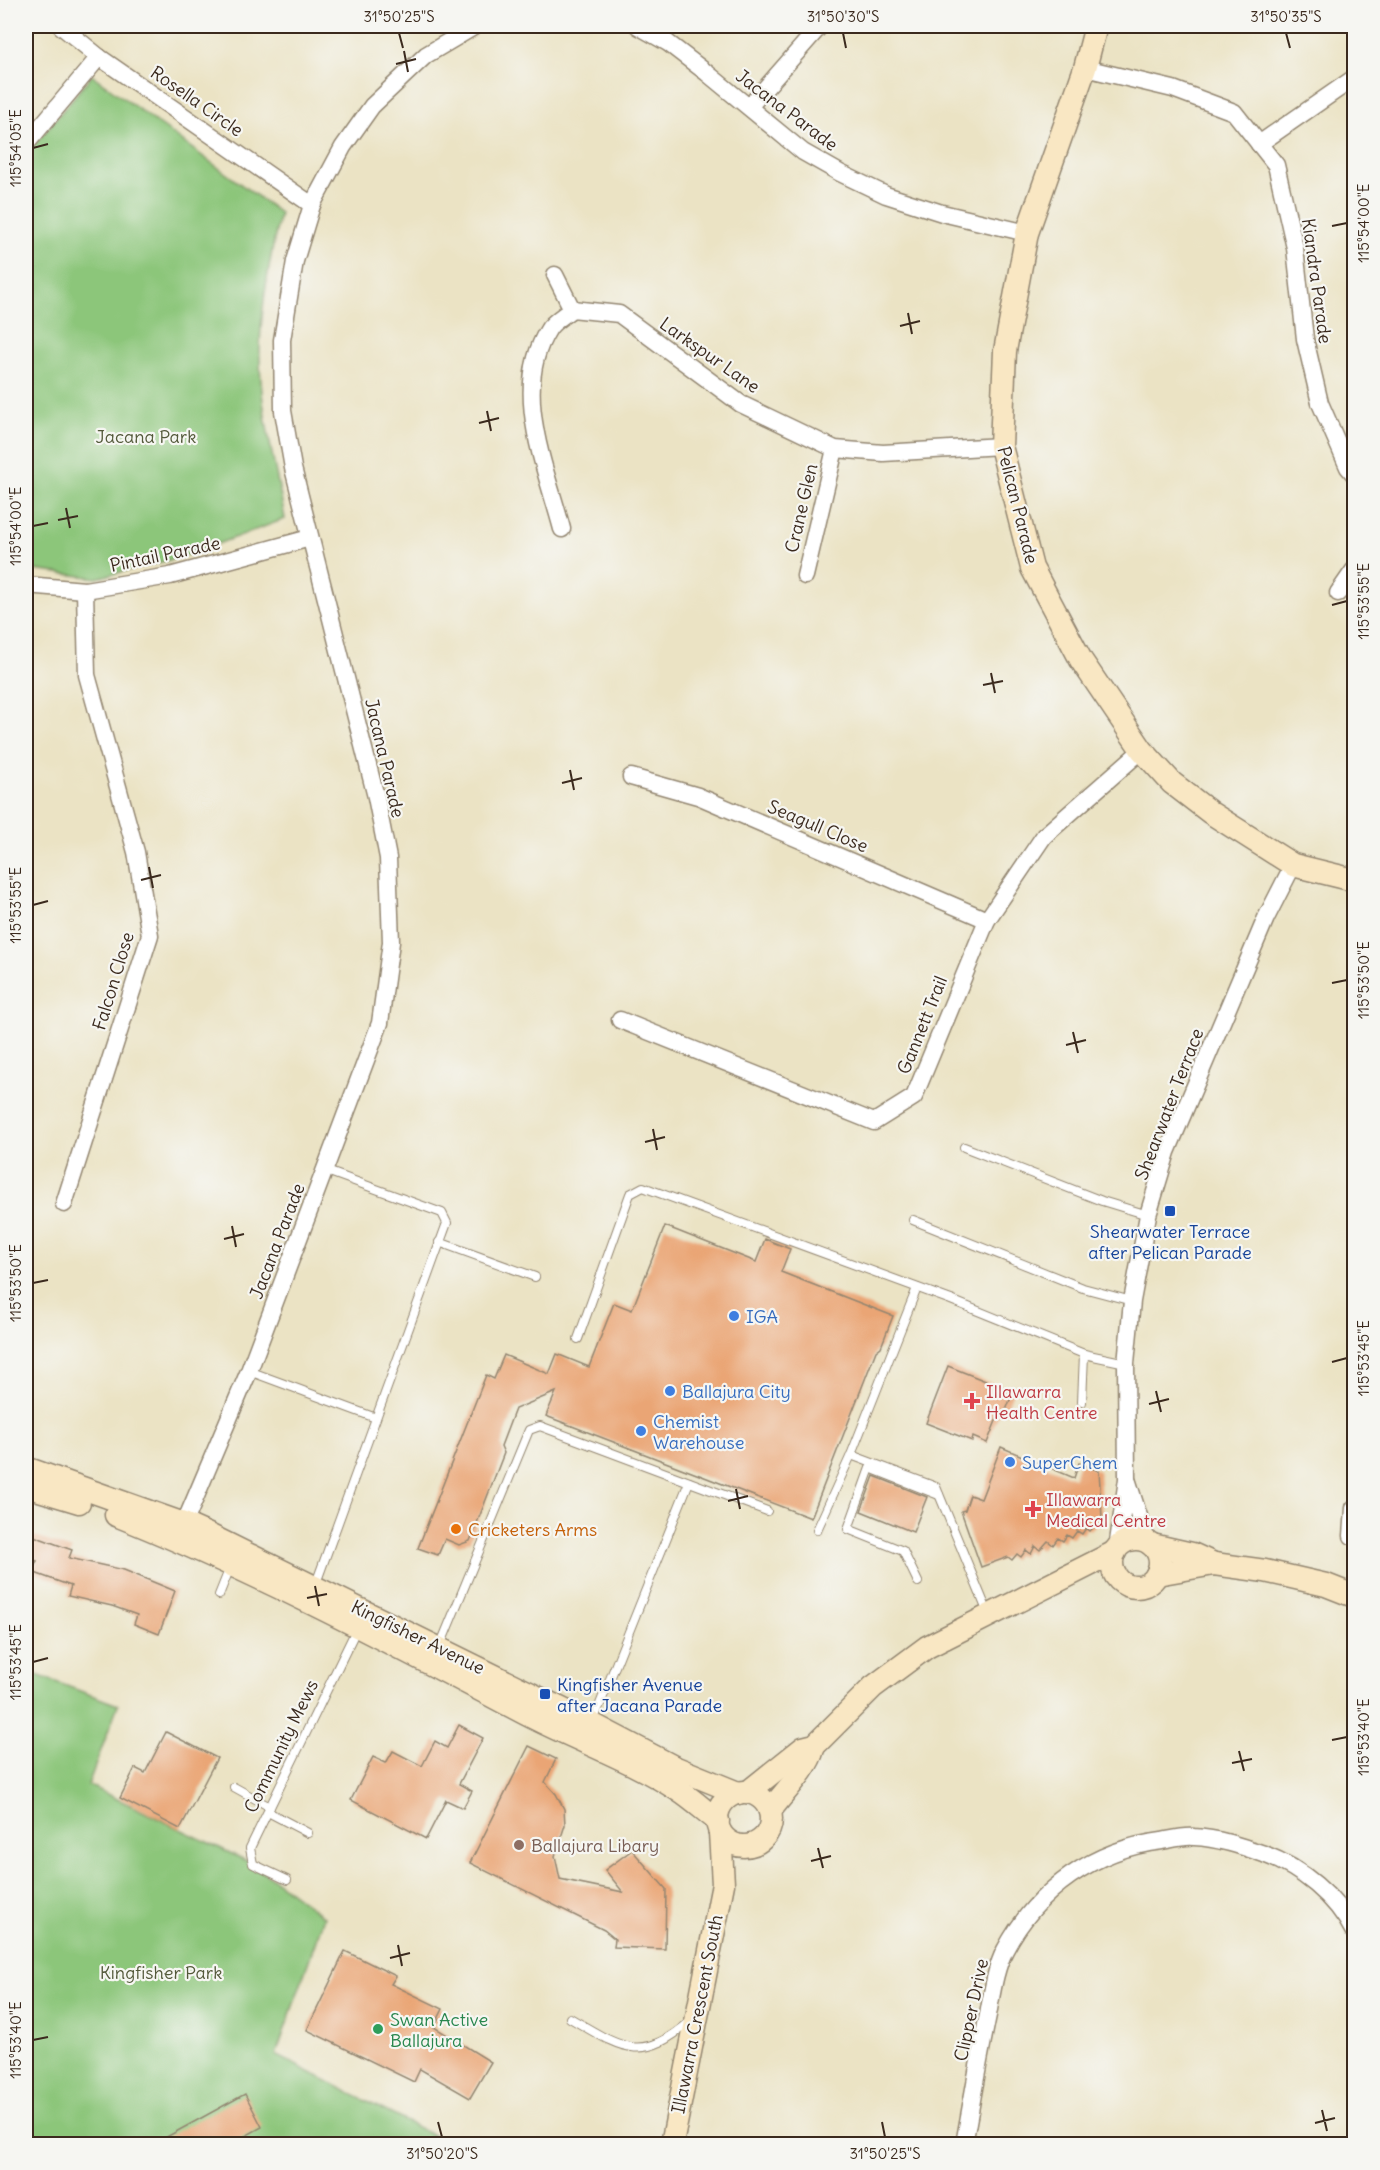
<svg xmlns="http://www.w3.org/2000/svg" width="1380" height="2170" viewBox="0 0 1380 2170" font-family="Delius,sans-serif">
<rect width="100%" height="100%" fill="#f6f6f2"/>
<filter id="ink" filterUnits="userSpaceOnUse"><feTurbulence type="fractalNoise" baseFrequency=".0167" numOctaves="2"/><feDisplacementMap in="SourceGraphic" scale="12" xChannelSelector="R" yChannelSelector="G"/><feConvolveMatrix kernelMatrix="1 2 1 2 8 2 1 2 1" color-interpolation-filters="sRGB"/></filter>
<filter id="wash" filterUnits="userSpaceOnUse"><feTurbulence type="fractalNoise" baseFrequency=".008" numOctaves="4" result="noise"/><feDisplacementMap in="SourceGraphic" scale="24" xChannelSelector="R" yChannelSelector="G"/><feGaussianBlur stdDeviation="1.35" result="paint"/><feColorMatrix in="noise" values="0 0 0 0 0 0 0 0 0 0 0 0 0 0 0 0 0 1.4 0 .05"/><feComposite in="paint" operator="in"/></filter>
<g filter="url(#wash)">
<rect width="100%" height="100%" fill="#ebe3c4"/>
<!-- green -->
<g fill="#8cc67a" stroke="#64784c" stroke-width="1.5">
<path d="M92,75L280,213C270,257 262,300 260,345C258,403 275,463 285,519L182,557L97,578L26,569V155Z"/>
<path d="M26,1671L118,1705L88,1785L253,1864L324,1917L276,2055L440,2139L441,2144H26Z"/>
</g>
<g id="blocks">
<!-- building -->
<g fill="#eaa575">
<path d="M665,1226L756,1262L765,1239L790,1249L781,1272L893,1316L881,1347L876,1351L811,1518L546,1416L556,1392L515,1409L501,1446L504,1453L470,1541L459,1545L445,1539L438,1555L418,1548L486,1375L494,1379L504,1355L549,1374L557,1354L589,1367L614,1303L632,1310Z"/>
<path d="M948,1366L1013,1392L1005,1413L1000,1411L987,1443L973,1437L972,1441L926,1423Z"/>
<path d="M1001,1447L1074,1478L1079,1463L1099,1471L1102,1517L1090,1531L1086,1528L1082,1534L1077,1531L1072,1538L1067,1535L1063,1541L1058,1538L1053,1545L1048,1541L1040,1550L1035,1546L1031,1554L1026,1550L1021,1557L1017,1554L1012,1560L1008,1557L981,1567L961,1511L965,1510L970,1495L981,1499Z"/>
<path d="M874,1476L927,1497L913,1532L861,1511Z"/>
<path d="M31,1535L72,1550L69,1558L124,1570L175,1591L159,1634L134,1624L137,1615L112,1606L68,1596L71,1586L32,1572L37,1561L26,1557Z"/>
<path d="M459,1725L483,1738L459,1784L472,1791L463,1808L446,1800L426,1839L351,1800L373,1757L386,1763L393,1751L422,1766L435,1741L447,1748Z"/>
<path d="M166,1732L217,1758L180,1829L120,1798L135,1768L145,1773Z"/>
<path d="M529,1746L556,1759L545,1782L556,1794L564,1809L565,1825L555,1856L560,1879L623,1892L605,1870L632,1850L666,1889L665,1949L614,1947L615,1939L604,1930L470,1863Z"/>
<path d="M345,1951L396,1976L391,1984L443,2009L434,2027L491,2062L470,2098L420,2069L414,2082L307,2030Z"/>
<path d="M245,2094L262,2127L229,2145H152Z"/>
</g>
</g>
</g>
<g filter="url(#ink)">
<use href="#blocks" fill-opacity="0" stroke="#938671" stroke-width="1.5"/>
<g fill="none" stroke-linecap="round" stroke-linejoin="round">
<defs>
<g id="lane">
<path d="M964,1147L1102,1201L1148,1215"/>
<path d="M913,1220L1083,1288L1132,1301"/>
<path d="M439,1242L535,1277"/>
<path d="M578,1339L630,1194L643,1187L951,1300L1084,1354L1126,1363"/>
<path d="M249,1371L376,1418"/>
<path d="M1082,1402L1084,1354"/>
<path d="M851,1455L936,1487L988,1613"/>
<path d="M817,1530L851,1455L917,1288"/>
<path d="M918,1582L903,1551L848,1529L870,1468L939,1495"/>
<path d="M315,1586L447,1223L442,1213L324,1170"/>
<path d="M219,1595L231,1565"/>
<path d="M440,1646L529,1430L540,1426L767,1511"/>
<path d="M592,1724L689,1482"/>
<path d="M234,1787L270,1807"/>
<path d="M268,1812L308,1833"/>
<path d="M287,1880L253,1864L250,1848L357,1628"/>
<path d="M570,2018C623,2049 641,2064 692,2020"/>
</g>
<g id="street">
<path d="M61,26L99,57L312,205"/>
<path d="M638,26L668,43L707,73L803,152L840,173L886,195L942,213L1027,233"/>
<path d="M1085,68L1173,89L1234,112L1276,165L1295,248L1305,339L1320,403L1348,467L1354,474"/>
<path d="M749,107L820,26"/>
<path d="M26,144L99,57"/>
<path d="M1259,144L1354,78"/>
<path d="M555,275L572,309"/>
<path d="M562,529C546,468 511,389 548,330C552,322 565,315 572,309L619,314L741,404L835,449L883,453L1001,446"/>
<path d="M805,576L835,449"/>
<path d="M26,585L85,590L170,576L310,538"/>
<path d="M1338,593L1354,570"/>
<path d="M631,777L698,796L987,920"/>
<path d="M620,1020L874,1122L914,1097L987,920L1044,836L1142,750"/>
<path d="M64,1204L150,935L136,852L87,675L85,590"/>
<path d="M1128,1482L1147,1541"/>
<path d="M180,1534L249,1371L380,1023L391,942L388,858L376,797L293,468L283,411L282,340L295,261L312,205L343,147L372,106L426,55L475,26"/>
<path d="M1352,1536L1354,1508"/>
<path d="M1117,1549L1127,1479L1126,1363L1132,1301L1148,1215L1167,1152L1266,918L1293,865"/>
<path d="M964,2144C972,2101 979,2058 988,2015C992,1994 995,1969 1005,1950C1037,1889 1095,1849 1162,1841C1173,1839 1184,1836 1194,1837C1218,1838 1241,1846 1264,1854C1301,1868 1336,1896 1354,1932"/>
</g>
<g id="secondary">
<path d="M1096,26L1085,68L1027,233L1005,351L1001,446L1032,568L1081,660L1142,750L1172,783L1211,813L1293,865L1354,880"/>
<path d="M26,1468L184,1524L211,1536L592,1724L674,1767L738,1793"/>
<path d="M26,1486L79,1502"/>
<path d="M116,1515C258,1572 393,1644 528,1715C578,1741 631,1759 678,1790C692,1799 705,1811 718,1821"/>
<circle cx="1136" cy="1563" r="24"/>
<path d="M1152,1545L1192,1554L1214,1564L1265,1571L1326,1585L1354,1596"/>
<path d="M1157,1574L1214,1564"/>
<path d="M748,1792L803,1748L815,1745L873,1687L927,1647L1115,1552"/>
<circle cx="744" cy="1819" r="27"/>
<path d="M770,1811C783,1793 808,1769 813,1749"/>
<path d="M672,2144L723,1884L720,1832"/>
</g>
</defs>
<!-- lane casing -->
<use href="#lane" stroke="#938671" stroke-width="10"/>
<!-- street casing -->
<use href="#street" stroke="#938671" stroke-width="19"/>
<!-- secondary casing -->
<use href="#secondary" stroke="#938671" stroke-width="25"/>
<!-- lane -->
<use href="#lane" stroke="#fff" stroke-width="8"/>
<!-- street -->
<use href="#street" stroke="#fff" stroke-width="16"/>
<!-- secondary -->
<use href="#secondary" stroke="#f9e7c3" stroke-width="22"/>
</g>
</g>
<!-- ticks -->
<path fill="none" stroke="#3b2a1e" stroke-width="2" d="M399,33L403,48M843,33L846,48M1286,33L1290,48M404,51L408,72M396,64L416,59M33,148L48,144M1332,226L1347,223M908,313L912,334M900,326L920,321M487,411L491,431M479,423L499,418M66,508L70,528M58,520L78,516M33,526L48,523M1332,605L1347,601M991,673L995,693M983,685L1003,681M570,770L574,790M562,783L582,778M149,867L153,888M141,880L161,875M33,905L48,901M1332,983L1347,980M1073,1032L1078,1053M1066,1045L1086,1040M653,1129L657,1150M645,1142L665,1137M232,1226L236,1247M224,1239L244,1234M33,1283L48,1280M1332,1362L1347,1358M1156,1391L1161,1412M1149,1404L1169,1399M736,1489L740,1509M728,1501L748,1496M315,1586L319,1606M307,1598L327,1594M33,1662L48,1658M1332,1740L1347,1737M1239,1751L1244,1771M1232,1763L1252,1759M818,1848L823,1868M811,1861L831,1856M398,1945L402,1966M390,1958L410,1953M33,2040L48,2037M1322,2110L1327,2131M438,2122L442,2137M882,2122L885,2137M1315,2123L1335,2118"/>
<!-- markers -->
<g fill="#1a4fb4" stroke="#f6f6f2" stroke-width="2">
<rect x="1164" y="1205" width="12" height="12" rx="3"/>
<rect x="539" y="1688" width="12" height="12" rx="3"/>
</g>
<g fill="#3f7fe0" stroke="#f6f6f2" stroke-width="2">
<circle cx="734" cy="1316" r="6"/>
<circle cx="670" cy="1391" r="6"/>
<circle cx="641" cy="1431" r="6"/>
<circle cx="1010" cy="1462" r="6"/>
</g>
<g fill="#e0444e" stroke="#f6f6f2" stroke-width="2">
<path d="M969 1392h6v6h6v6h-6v6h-6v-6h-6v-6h6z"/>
<path d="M1030 1500h6v6h6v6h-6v6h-6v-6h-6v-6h6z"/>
</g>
<circle fill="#e8710a" stroke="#f6f6f2" stroke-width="2" cx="456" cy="1529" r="6"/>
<circle fill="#8d6e63" stroke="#f6f6f2" stroke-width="2" cx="519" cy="1845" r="6"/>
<circle fill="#2e9e5b" stroke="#f6f6f2" stroke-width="2" cx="378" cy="2029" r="6"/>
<g text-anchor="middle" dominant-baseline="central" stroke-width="4.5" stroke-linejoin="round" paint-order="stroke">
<!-- street labels -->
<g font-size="18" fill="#3b2a1e" stroke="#f6f6f2">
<text transform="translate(197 101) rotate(35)">Rosella Circle</text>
<text transform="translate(787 110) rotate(37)">Jacana Parade</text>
<text transform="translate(1317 281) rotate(82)">Kiandra Parade</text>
<text transform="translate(710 355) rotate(35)">Larkspur Lane</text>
<text transform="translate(1018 505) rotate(76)">Pelican Parade</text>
<text transform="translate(801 508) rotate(-77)">Crane Glen</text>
<text transform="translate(165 554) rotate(-12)">Pintail Parade</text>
<text transform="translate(385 758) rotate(77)">Jacana Parade</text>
<text transform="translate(818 826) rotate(23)">Seagull Close</text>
<text transform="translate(113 981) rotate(-73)">Falcon Close</text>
<text transform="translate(922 1025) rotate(-68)">Gannett Trail</text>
<text transform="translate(1169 1104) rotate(-69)">Shearwater Terrace</text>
<text transform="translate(277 1241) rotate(-69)">Jacana Parade</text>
<text transform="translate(418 1637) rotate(26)">Kingfisher Avenue</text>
<text transform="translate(281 1746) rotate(-64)">Community Mews</text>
<text transform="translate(971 2010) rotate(-78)">Clipper Drive</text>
<text transform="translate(697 2014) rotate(-79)">Illawarra Crescent South</text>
</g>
<!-- park labels -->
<g font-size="18" fill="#53593a" stroke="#f6f6f2">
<text x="146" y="436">Jacana Park</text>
<text x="161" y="1972">Kingfisher Park</text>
</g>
<!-- transit labels -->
<g font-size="18" fill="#164399" stroke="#f6f6f2">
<text x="1170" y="1231">Shearwater Terrace<tspan x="1170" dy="21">after Pelican Parade</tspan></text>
<text x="557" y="1684" text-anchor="start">Kingfisher Avenue<tspan x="557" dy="21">after Jacana Parade</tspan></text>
</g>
<!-- shop labels -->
<g font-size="18" fill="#366cbe" stroke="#f6f6f2" text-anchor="start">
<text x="746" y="1316">IGA</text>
<text x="682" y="1391">Ballajura City</text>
<text x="653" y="1421">Chemist<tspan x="653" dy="21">Warehouse</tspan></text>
<text x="1022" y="1462">SuperChem</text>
</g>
<!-- health labels -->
<g font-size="18" fill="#be3a42" stroke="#f6f6f2" text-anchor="start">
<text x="986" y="1391">Illawarra<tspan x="986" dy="21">Health Centre</tspan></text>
<text x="1046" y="1499">Illawarra<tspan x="1046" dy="21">Medical Centre</tspan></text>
</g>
<!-- food labels -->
<g font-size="18" fill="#c56008" stroke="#f6f6f2" text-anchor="start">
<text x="468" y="1529">Cricketers Arms</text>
</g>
<!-- education labels -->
<g font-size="18" fill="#785e54" stroke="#f6f6f2" text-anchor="start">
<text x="531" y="1845">Ballajura Libary</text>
</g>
<!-- leisure labels -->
<g font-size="18" fill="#27864d" stroke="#f6f6f2" text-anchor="start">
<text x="390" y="2019">Swan Active<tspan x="390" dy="21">Ballajura</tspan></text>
</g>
</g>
<!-- margin -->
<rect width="1380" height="2170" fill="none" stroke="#f6f6f2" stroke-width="66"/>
<rect x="33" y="33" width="1314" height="2104" fill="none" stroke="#3b2a1e" stroke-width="2"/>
<g font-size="15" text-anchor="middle" fill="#3b2a1e">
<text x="399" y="22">31°50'25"S</text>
<text x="843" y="22">31°50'30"S</text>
<text x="1286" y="22">31°50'35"S</text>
<text transform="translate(16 148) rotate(-90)" y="5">115°54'05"E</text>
<text transform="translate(1364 223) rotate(-90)" y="5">115°54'00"E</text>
<text transform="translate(16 526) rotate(-90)" y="5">115°54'00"E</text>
<text transform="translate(1364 601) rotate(-90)" y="5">115°53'55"E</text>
<text transform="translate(16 905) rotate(-90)" y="5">115°53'55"E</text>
<text transform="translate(1364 980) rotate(-90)" y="5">115°53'50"E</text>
<text transform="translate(16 1283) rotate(-90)" y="5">115°53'50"E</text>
<text transform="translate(1364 1358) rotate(-90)" y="5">115°53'45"E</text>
<text transform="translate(16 1662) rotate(-90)" y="5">115°53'45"E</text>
<text transform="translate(1364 1737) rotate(-90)" y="5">115°53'40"E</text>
<text transform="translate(16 2040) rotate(-90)" y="5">115°53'40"E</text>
<text x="442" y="2159">31°50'20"S</text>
<text x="885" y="2159">31°50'25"S</text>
</g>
</svg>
